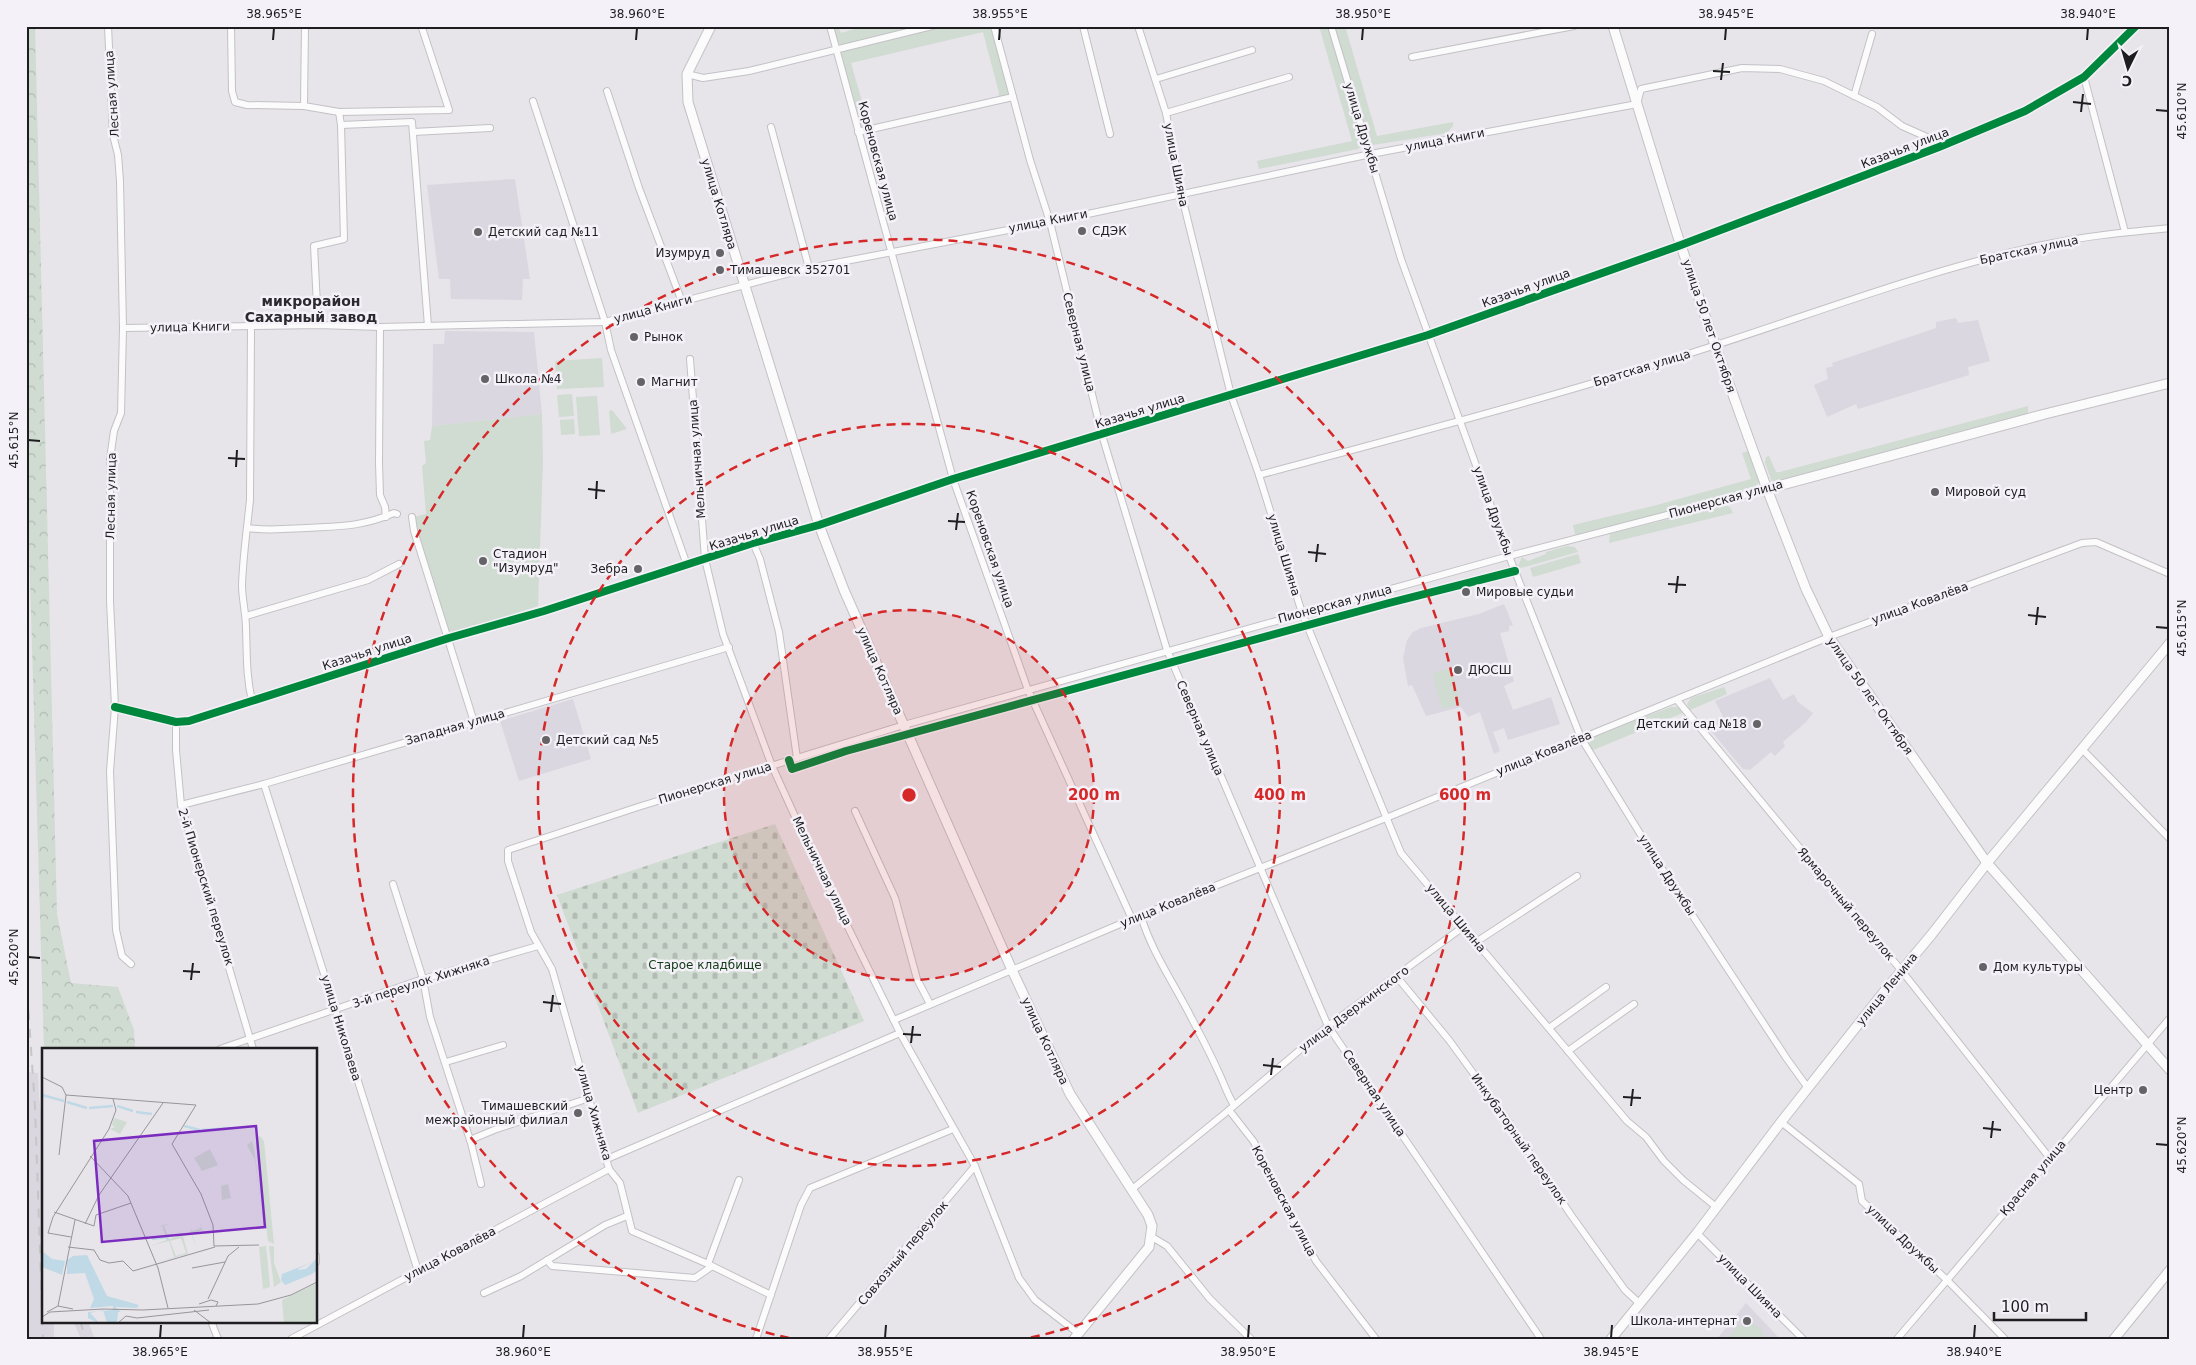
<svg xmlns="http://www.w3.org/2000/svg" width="2196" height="1365" viewBox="0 0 2196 1365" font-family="'DejaVu Sans',sans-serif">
<defs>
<pattern id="forest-crowns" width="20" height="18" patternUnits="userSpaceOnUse" patternTransform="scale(1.25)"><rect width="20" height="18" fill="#d0dbd2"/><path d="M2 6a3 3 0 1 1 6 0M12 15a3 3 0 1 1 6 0" fill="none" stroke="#b2bcb4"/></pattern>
<pattern id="cemetery-stones" width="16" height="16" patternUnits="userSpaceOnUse" patternTransform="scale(1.25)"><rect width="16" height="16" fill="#d0dbd2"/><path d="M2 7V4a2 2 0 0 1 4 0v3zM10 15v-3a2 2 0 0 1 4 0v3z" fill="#b2bcb4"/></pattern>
</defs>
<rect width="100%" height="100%" fill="#e7e5ea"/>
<!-- built -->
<g fill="#dad7e0">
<path d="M515,179L530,279H523L522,300L451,299L450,279H439L427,185Z"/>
<path d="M1956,318L1958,323L1978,320L1990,361L1968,367L1969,375L1858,409L1856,404L1827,417L1814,385L1828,379L1826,368L1833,366L1832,363L1936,328V322Z"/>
<path d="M445,331L534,332L542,414L432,426L433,344H444Z"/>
<path d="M1504,604L1513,625L1509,626V631L1500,633L1514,681L1504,686L1513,710L1551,697L1560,724L1508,740L1504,728L1493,732L1500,751L1494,754L1480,712L1468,717L1461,707L1426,716L1412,685L1408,686L1403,658L1407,640L1413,632L1421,628L1479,614Z"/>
<path d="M1770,678L1783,700L1794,694L1798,702L1813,713L1806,722L1783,742L1785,746L1775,756L1771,752L1750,770L1743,769L1706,725L1723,716L1715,701Z"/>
<path d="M573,699L591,759L519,781L500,721Z"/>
<path d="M26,1072L38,1073L39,1096L44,1140V1321H54V1339H26Z"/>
<path d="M1746,1303L1780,1339H1717Z"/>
<path d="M73,1321H88L95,1339H81Z"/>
</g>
<!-- green -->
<g fill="#d0dbd2">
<path d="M832,26H838L841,33L865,26H920L842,45L838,43Z"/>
<path d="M940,26H992L1010,95L998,98L999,93L983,32L851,63L869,126L862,128L840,52L842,51Z"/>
<path d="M1319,26H1329L1353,106L1361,146L1358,149L1259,169L1257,161L1352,141Z"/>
<path d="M1334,26H1345L1377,136L1453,122V126L1447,133L1373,145L1371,144Z"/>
<path d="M602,358L604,387L557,389L555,361Z"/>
<path d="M572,394L574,416L559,417L557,395Z"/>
<path d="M597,396L600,435L579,436L576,397Z"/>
<path d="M2028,406V415L1776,483L1772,482L1765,463L1766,457L1769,456L1776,472H1780Z"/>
<path d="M612,410L627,429L611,434L609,411Z"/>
<path d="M542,414L543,461L538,606L457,633L447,630L414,517L426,514L422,466L426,463L424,441L430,440L432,426Z"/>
<path d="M574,419L575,434L561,435L560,420Z"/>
<path d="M1748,451L1750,452L1760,481L1753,489L1577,535L1575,534L1573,525L1653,506L1751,479L1742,453Z"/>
<path d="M1724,505L1730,507L1733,513L1609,543L1610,534Z"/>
<path d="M1567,546L1575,547L1578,552L1521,568L1518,566L1522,557L1528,561L1546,554V552Z"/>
<path d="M1578,554L1581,563L1533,577L1530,568Z"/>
<path d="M1451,668L1461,704L1442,709L1432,673Z"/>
<path d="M1724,687L1727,694L1690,710L1687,704L1691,698Z"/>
<path d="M1671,707H1678L1685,712L1591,751L1588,745L1590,737Z"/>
<path d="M1747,1323C1757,1323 1763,1329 1765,1339H1727L1736,1327Z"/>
</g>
<!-- forest -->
<path fill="url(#forest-crowns)" d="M26,26H35L57,914L71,983L118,987L134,1030L135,1049L44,1050L26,445Z"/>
<!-- cemetery -->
<path fill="url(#cemetery-stones)" d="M775,824L864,1021L638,1113L557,895Z"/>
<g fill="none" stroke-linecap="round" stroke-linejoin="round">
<defs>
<g id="minor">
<path d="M108,26L113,135L118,155L120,181L123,328L121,413L114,431L110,459V601L115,707L110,771L116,930L122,956L131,964"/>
<path d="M231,26L232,91L235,102L247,105L304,106L339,112L449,110L422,28"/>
<path d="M830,26L953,479L1028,690L1132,919"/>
<path d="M994,26L1030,160L1050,222L1102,435L1167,650L1328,1026L1541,1339"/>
<path d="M1083,26L1110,134"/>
<path d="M1138,26L1166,113L1181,193L1231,395L1259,475L1302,613L1401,853L1627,1121L1646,1137L1664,1161L1683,1180L1715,1206"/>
<path d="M1331,26L1401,259L1509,556L1581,738L1662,869L1787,1059L1808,1088"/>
<path d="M1412,57L1574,26"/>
<path d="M687,74L703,78L749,71L932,26"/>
<path d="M2084,77L2125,232"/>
<path d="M1156,79L1252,50"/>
<path d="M607,91L639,188L682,302"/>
<path d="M1854,96L1872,34"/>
<path d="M533,101L605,322L611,350L687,565"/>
<path d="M304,106L305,26"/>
<path d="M1166,113L1289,77"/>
<path d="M341,125L412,122L428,326"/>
<path d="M771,127L809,268"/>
<path d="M413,132L490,128"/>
<path d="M858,132L1013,97"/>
<path d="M318,325L314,246L344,239L341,125L339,112"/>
<path d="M251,326L250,500C247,529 243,556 242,585C242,599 246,614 246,628C247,653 246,676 252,701"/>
<path d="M380,327L379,463L380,495L385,507L386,517"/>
<path d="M123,328L318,325L380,327L605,322L809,268L1050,222L1371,154L1637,104L1641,89L1742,68L1780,69L1824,81L1877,107L1902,126L1929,138L1939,147"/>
<path d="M690,359L705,559L723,634L772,766L813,856L900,1033L975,1166L1019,1278L1035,1300L1079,1334"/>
<path d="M1259,475C1412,434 1565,394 1716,345C1824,310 1931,269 2043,245C2084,236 2128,232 2170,228"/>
<path d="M412,517L414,531L474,722"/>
<path d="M247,528C268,531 286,529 306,528C340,526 361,527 394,513L397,514"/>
<path d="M753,543L760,559L779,632L797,758"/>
<path d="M246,616L368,580L399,564"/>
<path d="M1677,700L1901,970L2049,1157"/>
<path d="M115,707L176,722L189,721L449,638L544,611L753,543L819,525L953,479L1428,335L1681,245L1939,147L2025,111L2084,77L2136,26"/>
<path d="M176,722V750L181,805L253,1049"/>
<path d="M2082,749L2170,839"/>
<path d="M264,784L418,1271"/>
<path d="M181,805L264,784L729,647"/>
<path d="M855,811L895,898L917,979L930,1004"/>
<path d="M393,884L423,979L430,1017L471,1143L481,1184"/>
<path d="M1141,916C1152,953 1175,985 1192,1019C1201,1036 1210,1053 1218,1071C1224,1083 1227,1094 1234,1105"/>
<path d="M1476,942L1577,876"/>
<path d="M1397,977L1449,1040L1508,1121L1571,1215L1625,1290L1639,1303"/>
<path d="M894,1020L1132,919L1386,818L1829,637L2082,543L2096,542L2170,574"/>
<path d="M1549,1028L1606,987"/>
<path d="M220,1049L423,979L538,946"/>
<path d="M1568,1051L1634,1004"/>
<path d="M446,1062L503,1045"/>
<path d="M1229,1110L1254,1142L1281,1199L1316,1261L1376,1339"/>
<path d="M1781,1122L1859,1184L1862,1201L1947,1280L2005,1339"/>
<path d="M470,1140L494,1130L589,1098"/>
<path d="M607,1159L900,1033"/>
<path d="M1131,1190L1229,1110L1328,1026L1463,927"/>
<path d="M1697,1233L1803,1339"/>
<path d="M1152,1237L1167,1246L1210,1299L1251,1339"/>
<path d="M316,1256V1262"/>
<path d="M547,1260L552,1266L695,1278L711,1267"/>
<path d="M708,1264L739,1180"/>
<path d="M484,1293L521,1276L605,1225L627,1216"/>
<path d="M771,1295L708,1264L632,1231L620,1183L609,1169L552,969L531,932L508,861V850L638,807L904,725L1509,556L1767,489"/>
<path d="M211,1321L218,1339"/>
<path d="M291,1339L609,1169"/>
<path d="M756,1339L801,1205L810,1188L953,1129"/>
<path d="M829,1339L975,1166"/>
<path d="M1897,1339L2170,1018"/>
</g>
<g id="major">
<path d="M711,26L687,74L688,102L819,525L844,590L1012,970L1070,1094L1148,1215L1152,1226L1149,1247L1074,1339"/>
<path d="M1613,26L1677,234L1715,345L1767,489L1806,589L1829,637L1987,863L2170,1070"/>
<path d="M1767,489L2045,414L2170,383"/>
<path d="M1611,1339L1697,1233L1781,1122L1883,993L1932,934L1987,863L2170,643"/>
<path d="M2114,1339L2170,1270"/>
</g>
</defs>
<!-- minor casing -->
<use href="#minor" stroke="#c3c1c5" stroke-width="8"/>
<!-- major casing -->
<use href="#major" stroke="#c3c1c5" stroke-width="11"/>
<!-- minor -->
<use href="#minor" stroke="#fbfbfc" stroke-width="6"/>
<!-- major -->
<use href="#major" stroke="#fbfbfc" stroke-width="9"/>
<!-- rail -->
<g stroke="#c7c6c7" stroke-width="2" stroke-dasharray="9 9" stroke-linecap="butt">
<path d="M26,975L35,1107L43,1339"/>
<path d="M80,1321L86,1339"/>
</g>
<defs>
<g id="cycleway">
<path d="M115,707L176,722L189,721L449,638L544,611L753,543L819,525L953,479L1428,335L1681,245L1939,147L2025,111L2084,77L2136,26"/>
<path d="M789,760L792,769L846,751L1389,603L1515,571"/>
</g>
</defs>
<!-- cycleway casing -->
<use href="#cycleway" stroke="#f4f2f8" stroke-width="11"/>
<!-- cycleway -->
<use href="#cycleway" stroke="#00873e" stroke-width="8"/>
</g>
<!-- ticks -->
<path fill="none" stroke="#1e1d1f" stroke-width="2" d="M273,40L274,28M636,40L637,28M999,40L1000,28M1362,40L1363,28M1725,40L1726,28M2087,40L2088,28M1713,71L1730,72M1721,80L1723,63M2073,102L2091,104M2156,110L2168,111M2081,112L2083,94M28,440L40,441M228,458L245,459M236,467L237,450M588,489L605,491M596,499L597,481M948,521L965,522M956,530L958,513M1308,552L1326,554M1316,562L1318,544M1668,584L1686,585M1676,593L1678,576M2028,615L2046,617M2036,625L2038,607M2156,627L2168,628M28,957L40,958M183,971L200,972M191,980L193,963M543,1002L561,1004M551,1012L553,995M903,1034L921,1035M911,1043L913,1026M1263,1065L1281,1067M1271,1075L1273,1058M1623,1097L1641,1098M1631,1106L1633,1089M1983,1128L2001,1130M1991,1138L1993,1121M2156,1144L2168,1145M160,1338L161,1325M523,1338L524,1325M885,1338L886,1325M1248,1338L1249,1325M1611,1338L1612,1325M1974,1338L1975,1325"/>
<!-- distance rings -->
<circle cx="909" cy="795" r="185" fill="#d62828" fill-opacity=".12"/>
<g fill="none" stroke="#d62828" stroke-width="2.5" stroke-dasharray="9 6">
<circle cx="909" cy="795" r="185"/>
<circle cx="909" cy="795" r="371"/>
<path d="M789 1338A556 556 0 1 1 1029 1338"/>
</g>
<!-- markers -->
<g fill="#646366" stroke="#f4f2f8" stroke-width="2">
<circle cx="1082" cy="231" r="5"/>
<circle cx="478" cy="232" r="5"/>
<circle cx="720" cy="253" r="5"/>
<circle cx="720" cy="270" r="5"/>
<circle cx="634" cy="337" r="5"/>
<circle cx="485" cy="379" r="5"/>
<circle cx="641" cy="382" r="5"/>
<circle cx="1935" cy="492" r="5"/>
<circle cx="483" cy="561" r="5"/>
<circle cx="638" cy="569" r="5"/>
<circle cx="1466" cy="592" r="5"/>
<circle cx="1458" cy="670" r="5"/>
<circle cx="1757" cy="724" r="5"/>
<circle cx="546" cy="740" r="5"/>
<circle cx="1983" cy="967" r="5"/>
<circle cx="2143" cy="1090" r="5"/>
<circle cx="578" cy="1113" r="5"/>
<circle cx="1747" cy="1321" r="5"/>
</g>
<g text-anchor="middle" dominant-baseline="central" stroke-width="5" stroke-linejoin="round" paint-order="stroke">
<!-- street labels -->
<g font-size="12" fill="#1e1d1f" stroke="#f4f2f8">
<text transform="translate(112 94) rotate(-94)">Лесная улица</text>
<text transform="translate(1362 128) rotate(73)">улица Дружбы</text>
<text transform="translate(1445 140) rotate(-11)">улица Книги</text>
<text transform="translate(1905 148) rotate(-21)">Казачья улица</text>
<text transform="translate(878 161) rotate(75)">Кореновская улица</text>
<text transform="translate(1176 165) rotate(79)">улица Шияна</text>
<text transform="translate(719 204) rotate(73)">улица Котляра</text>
<text transform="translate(1048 221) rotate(-11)">улица Книги</text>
<text transform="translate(2029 250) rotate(-12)">Братская улица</text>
<text transform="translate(1526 288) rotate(-20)">Казачья улица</text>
<text transform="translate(653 309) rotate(-15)">улица Книги</text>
<text transform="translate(1709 326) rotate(71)">улица 50 лет Октября</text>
<text transform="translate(190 327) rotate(-1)">улица Книги</text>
<text transform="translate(1079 342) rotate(76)">Северная улица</text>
<text transform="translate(1642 368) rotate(-17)">Братская улица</text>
<text transform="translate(1140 411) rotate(-17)">Казачья улица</text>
<text transform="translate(697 459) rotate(-94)">Мельничная улица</text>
<text transform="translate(111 496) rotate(-89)">Лесная улица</text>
<text transform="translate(1726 499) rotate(-15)">Пионерская улица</text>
<text transform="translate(1493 511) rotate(70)">улица Дружбы</text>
<text transform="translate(754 533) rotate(-17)">Казачья улица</text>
<text transform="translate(990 549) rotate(71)">Кореновская улица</text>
<text transform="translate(1284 555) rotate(73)">улица Шияна</text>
<text transform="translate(1920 603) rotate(-20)">улица Ковалёва</text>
<text transform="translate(1335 604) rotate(-15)">Пионерская улица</text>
<text transform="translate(367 652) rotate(-18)">Казачья улица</text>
<text transform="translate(880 671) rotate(66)">улица Котляра</text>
<text transform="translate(1870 696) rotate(55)">улица 50 лет Октября</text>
<text transform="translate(455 727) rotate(-16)">Западная улица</text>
<text transform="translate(1200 728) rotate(67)">Северная улица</text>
<text transform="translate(1544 753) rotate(-22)">улица Ковалёва</text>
<text transform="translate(715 783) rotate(-17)">Пионерская улица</text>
<text transform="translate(822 871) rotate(64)">Мельничная улица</text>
<text transform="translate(1667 875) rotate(57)">улица Дружбы</text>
<text transform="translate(206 887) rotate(73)">2-й Пионерский переулок</text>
<text transform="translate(1846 904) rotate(50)">Ярмарочный переулок</text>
<text transform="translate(1168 905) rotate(-22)">улица Ковалёва</text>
<text transform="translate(1456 918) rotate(50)">улица Шияна</text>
<text transform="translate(421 982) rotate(-18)">3-й переулок Хижняка</text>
<text transform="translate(1887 989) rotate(-51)">улица Ленина</text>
<text transform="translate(1354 1009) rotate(-37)">улица Дзержинского</text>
<text transform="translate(341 1028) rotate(73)">улица Николаева</text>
<text transform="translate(1045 1041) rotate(65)">улица Котляра</text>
<text transform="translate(1374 1093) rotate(56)">Северная улица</text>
<text transform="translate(594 1113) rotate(74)">улица Хижняка</text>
<text transform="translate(1519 1139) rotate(55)">Инкубаторный переулок</text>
<text transform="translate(2033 1178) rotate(-50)">Красная улица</text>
<text transform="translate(1284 1201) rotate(62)">Кореновская улица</text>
<text transform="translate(1903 1239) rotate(43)">улица Дружбы</text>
<text transform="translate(903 1253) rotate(-50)">Совхозный переулок</text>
<text transform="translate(450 1254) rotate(-28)">улица Ковалёва</text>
<text transform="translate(1750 1286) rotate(45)">улица Шияна</text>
</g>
<!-- poi labels -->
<g font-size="12" fill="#1e1d1f" stroke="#f4f2f8" text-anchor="start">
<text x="1092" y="231">СДЭК</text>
<text x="488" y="232">Детский сад №11</text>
<text x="710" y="253" text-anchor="end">Изумруд</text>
<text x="730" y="270">Тимашевск 352701</text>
<text x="644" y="337">Рынок</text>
<text x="495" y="379">Школа №4</text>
<text x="651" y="382">Магнит</text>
<text x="1945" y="492">Мировой суд</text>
<text x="493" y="554">Стадион<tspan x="493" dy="14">"Изумруд"</tspan></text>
<text x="628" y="569" text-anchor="end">Зебра</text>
<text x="1476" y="592">Мировые судьи</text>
<text x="1468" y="670">ДЮСШ</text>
<text x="1747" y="724" text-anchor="end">Детский сад №18</text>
<text x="556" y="740">Детский сад №5</text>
<text x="1993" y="967">Дом культуры</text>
<text x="2133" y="1090" text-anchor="end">Центр</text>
<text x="568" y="1106" text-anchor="end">Тимашевский<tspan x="568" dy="14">межрайонный филиал</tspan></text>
<text x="1737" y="1321" text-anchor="end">Школа-интернат</text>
</g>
<!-- park labels -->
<g font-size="12" fill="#0f3814" stroke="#f4f2f8">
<text x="705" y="965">Старое кладбище</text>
</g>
<!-- neighbourhood labels -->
<g font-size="14" font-weight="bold" fill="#2b2a2f" stroke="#f4f2f8">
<text x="311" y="301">микрорайон<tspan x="311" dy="16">Сахарный завод</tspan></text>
</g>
</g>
<!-- overview -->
<g transform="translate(42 1048)">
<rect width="275" height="275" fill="#e7e5ea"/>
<path d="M186,136L189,150L180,152L179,138ZM129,175L122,178L127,191L149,184L148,179L150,183L159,180L158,175L162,186L160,182L150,186L155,200L149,186L141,188L146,206L115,214L132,209L127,193L108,198L125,192L120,178L115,179ZM139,190L144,205L134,208L128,193ZM275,235V275H242L240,252Z" fill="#d0dbd2" fill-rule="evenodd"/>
<path d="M218,88L222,93L232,196L226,193L214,98V90ZM210,93L212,100L223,189L213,112L205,97ZM224,198L228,239L221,241L217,199ZM227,198H232V215L239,234L232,239Z" fill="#d0dbd2"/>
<path d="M168,101L176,117L160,123L152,110Z" fill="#d0dbd2"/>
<path d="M72,70L85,74L78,86L68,81L73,79L70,77Z" fill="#d0dbd2"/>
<path d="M0,203L10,211L23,213L20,227L0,219ZM45,207L65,248L97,257L95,260L73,259L79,264H76L75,275H65L61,262L48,265L54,271L56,275L46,270V264L71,262V258L48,260L52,251L43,225L25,226V212L31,208ZM275,210V222L270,226L243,237L239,232L240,226L268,215L256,221V222L264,221Z" fill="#bfd9e6"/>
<path fill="none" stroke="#bfd9e6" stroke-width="2.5" d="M0,47L22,53M25,54L45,60M75,58L91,63M47,60L71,58M94,64L110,66M142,78L158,82M160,82L188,80M110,191L125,189L126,192"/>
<path fill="none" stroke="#979599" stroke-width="1" d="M0,29L20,39L24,47M24,47L154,57L130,96L159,146L171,177L172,198L217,197M17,107L24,47M48,108L86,148L116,220L126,260M12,164L52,178L54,167L89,155M43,176L57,147L121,55M29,189L6,185L11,169L67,81L74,62L71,51M26,199L52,202L58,212L67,215L81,213L91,223L173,199M150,220L183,214M166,251L186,208L197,199M157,256L169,252L176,254L174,258M16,258L33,172M152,262L169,275M5,264L16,258L31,261M0,269L8,264L61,261L101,262L216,256L249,247L275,234M76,275L84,268L95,270L167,262"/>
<path fill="#7b2cbf" fill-opacity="0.15" stroke="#7b2cbf" stroke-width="2.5" d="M214,78L223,179L60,194L52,93Z"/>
<rect width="275" height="275" fill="none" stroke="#1e1d1f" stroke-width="2.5"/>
</g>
<circle cx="909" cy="795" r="8" fill="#d62828" stroke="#f4f2f8" stroke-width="2.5"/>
<g font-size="15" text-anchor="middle" font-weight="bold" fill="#d62828" stroke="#f4f2f8" stroke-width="5" stroke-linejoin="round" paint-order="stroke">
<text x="1094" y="800">200 m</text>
<text x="1280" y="800">400 m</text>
<text x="1465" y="800">600 m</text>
</g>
<!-- border -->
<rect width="2196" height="1365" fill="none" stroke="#f4f2f8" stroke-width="55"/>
<!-- north arrow -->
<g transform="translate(2128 68) rotate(185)" stroke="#f4f2f8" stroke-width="4" paint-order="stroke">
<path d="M0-4L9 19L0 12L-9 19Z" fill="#1e1d1f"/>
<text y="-8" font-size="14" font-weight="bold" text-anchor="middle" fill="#1e1d1f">С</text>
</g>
<!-- scale -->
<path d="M1994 1312v8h92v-8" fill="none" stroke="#1e1d1f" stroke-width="2.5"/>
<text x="2001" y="1312" font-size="15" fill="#1e1d1f" stroke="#f4f2f8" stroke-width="4" paint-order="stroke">100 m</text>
<rect x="28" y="28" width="2140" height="1310" fill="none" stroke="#1e1d1f" stroke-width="2"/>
<g font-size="12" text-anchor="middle" fill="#1e1d1f">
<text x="274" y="18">38.965°E</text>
<text x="637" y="18">38.960°E</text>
<text x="1000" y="18">38.955°E</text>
<text x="1363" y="18">38.950°E</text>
<text x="1726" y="18">38.945°E</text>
<text x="2088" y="18">38.940°E</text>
<text transform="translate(2182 111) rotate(-90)" y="4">45.610°N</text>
<text transform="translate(14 440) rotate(-90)" y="4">45.615°N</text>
<text transform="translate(2182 628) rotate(-90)" y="4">45.615°N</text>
<text transform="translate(14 957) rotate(-90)" y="4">45.620°N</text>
<text transform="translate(2182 1145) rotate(-90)" y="4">45.620°N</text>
<text x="160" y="1356">38.965°E</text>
<text x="523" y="1356">38.960°E</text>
<text x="885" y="1356">38.955°E</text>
<text x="1248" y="1356">38.950°E</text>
<text x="1611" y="1356">38.945°E</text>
<text x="1974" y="1356">38.940°E</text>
</g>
</svg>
